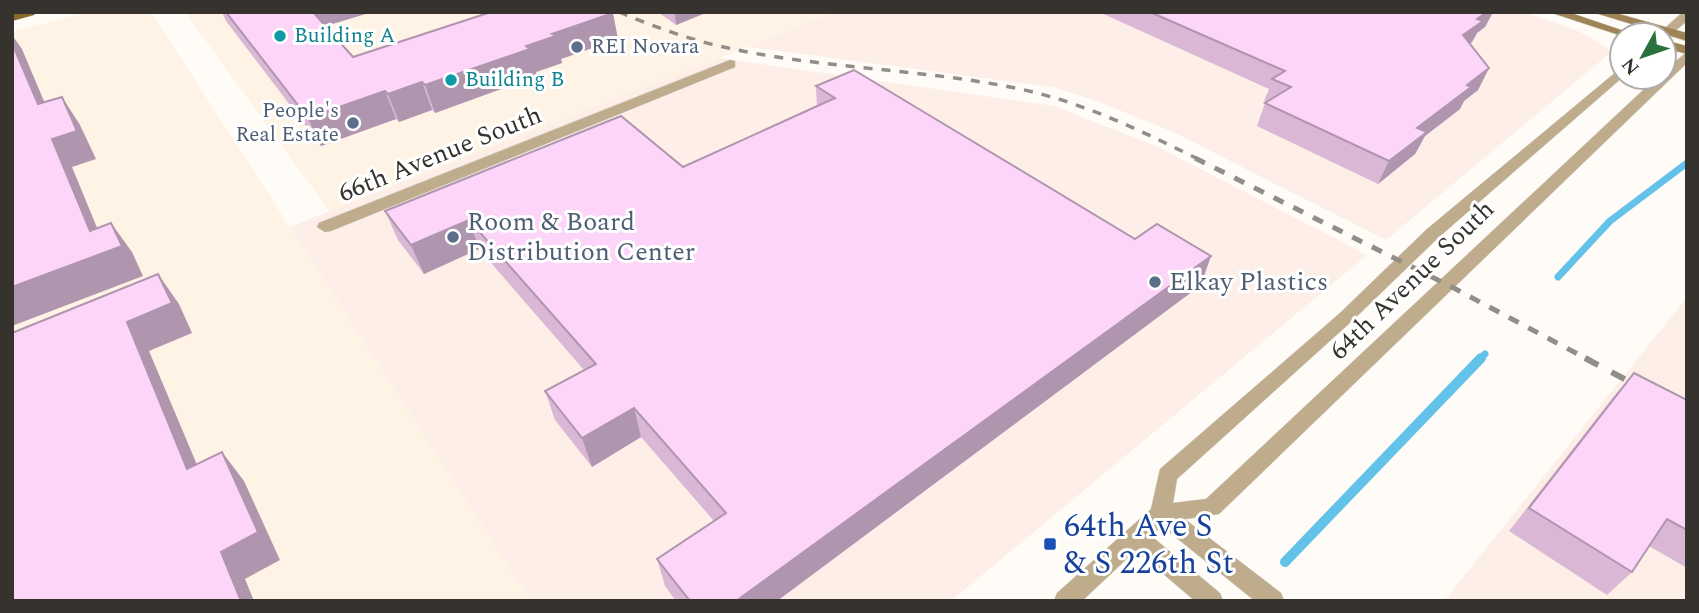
<svg xmlns="http://www.w3.org/2000/svg" width="1699" height="613" viewBox="0 0 1699 613" font-family="Spectral,serif">
<rect width="100%" height="100%" fill="#fffbf6"/>
<!-- built -->
<g fill="#fef3e4">
<path d="M89,12H151L531,601H12V32Z"/>
<path d="M185,12H835L330,212Z"/>
</g>
<!-- industrial -->
<g fill="#fdeee8">
<path d="M835,12H1524L1578,31L1608,48L1609,54L1386,240L1173,132L1097,101L1053,87L748,47Z"/>
<path d="M719,58L1054,106L1156,146L1367,255L951,601H531L290,227Z"/>
<path d="M1687,297V601H1444Z"/>
</g>
<g fill="none" stroke-linecap="round" stroke-linejoin="round">
<!-- stream-far1 -->
<g stroke="#62c2e9" stroke-width="7">
<path d="M1558,277L1610,221L1687,163"/>
<path d="M1479,360L1485,354"/>
</g>
<!-- stream -->
<path stroke="#62c2e9" stroke-width="10" d="M1285,562L1481,358"/>
<defs>
<g id="minor">
<path d="M730,60L735,61V67L331,231L325,232L317,227L319,223Z"/>
<path d="M1161,504L1169,507L1281,593L1284,601H1255L1153,519L1150,513L1153,507Z"/>
<path d="M1136,527L1144,530L1220,593L1223,601H1195L1128,544L1125,537L1128,530Z"/>
</g>
<g id="tertiary">
<path d="M1683,12H1687V21L1667,38L1657,35Z"/>
<path d="M1687,52V63L1219,514L1166,522L1082,601H1054L1057,593L1151,509L1160,469L1340,313L1427,229L1622,67L1623,77L1439,237L1352,321L1177,479L1173,503L1206,499L1657,77H1664V71Z"/>
</g>
<g id="secondary">
<path d="M1549,12H1568L1636,35L1622,36Z"/>
<path d="M1592,12H1612L1687,33V41Z"/>
<path d="M1664,40L1687,46V54L1664,48Z"/>
</g>
<path id="primary" d="M36,12L34,15L12,21V13Z"/>
</defs>
<!-- minor casing -->
<use href="#minor" stroke="#dbd7d2" stroke-width="1"/>
<!-- tertiary casing -->
<use href="#tertiary" stroke="#dbd7d2" stroke-width="1"/>
<!-- secondary casing -->
<use href="#secondary" stroke="#dbd7d2" stroke-width="1"/>
<!-- primary casing -->
<use href="#primary" stroke="#dbd7d2" stroke-width="1"/>
<!-- minor -->
<use href="#minor" fill="#beac8d" fill-rule="evenodd"/>
<!-- tertiary -->
<use href="#tertiary" fill="#beac8d" fill-rule="evenodd"/>
<!-- secondary -->
<use href="#secondary" fill="#9f8556" fill-rule="evenodd"/>
<!-- primary -->
<use href="#primary" fill="#89692a" fill-rule="evenodd"/>
<!-- rail-far2 -->
<path stroke="#918d88" stroke-width="3.5" stroke-dasharray="9 9" stroke-linecap="butt" d="M619,12C650,25 682,37 715,45C815,69 920,68 1020,89C1085,103 1139,130 1198,159"/>
<!-- rail-far1 -->
<path stroke="#918d88" stroke-width="5" stroke-dasharray="11 11" stroke-linecap="butt" d="M1195,158L1448,285L1589,360"/>
<!-- rail -->
<path stroke="#918d88" stroke-width="6" stroke-dasharray="15 15" stroke-linecap="butt" d="M1585,358L1645,390"/>
</g>
<!-- wall -->
<g fill="#d9b7d5">
<path d="M222,12H372L325,26L353,57L618,39L561,59L562,63L536,72L537,76L435,113L432,110L399,122L396,119L321,146L226,21Z"/>
<path d="M658,12H708L676,25Z"/>
<path d="M1099,12H1493L1485,27L1477,33L1472,42L1470,44L1489,68L1478,90L1464,101L1460,109L1425,136L1415,154L1378,184L1257,126L1265,103L1267,102L1264,101L1269,89Z"/>
<path d="M816,86L1201,285L777,601H676L665,586L657,559L714,521L641,437L592,467L555,420L545,391L584,370L479,249L424,274L398,240L385,211L683,167L817,107Z"/>
<path d="M1634,373L1687,400V568L1649,546L1632,572L1607,595L1509,531L1614,396Z"/>
</g>
<!-- shaded-wall -->
<g fill="#b095ae">
<path d="M308,12H372L316,29Z"/>
<path d="M675,12H708L676,25Z"/>
<path d="M1487,12H1493L1485,27L1477,33L1472,42L1452,56L1463,35L1477,19Z"/>
<path d="M613,13L618,39L561,59L562,63L536,72L537,76L435,113L425,85L526,46L552,34Z"/>
<path d="M12,35L22,49L57,132L38,104L12,43Z"/>
<path d="M1489,68L1478,90L1464,101L1460,109L1425,136L1415,154L1378,184L1389,161L1417,128L1467,85Z"/>
<path d="M422,82L432,110L399,122L388,94Z"/>
<path d="M385,91L396,119L321,146L308,118Z"/>
<path d="M62,97L80,125L96,159L72,167L107,252L111,223L132,252L143,276L12,326V287L90,231L52,139Z"/>
<path d="M469,220L479,249L424,274L411,245Z"/>
<path d="M1211,256L1201,285L777,601H736Z"/>
<path d="M158,274L179,304L192,333L149,351L211,498L187,469L127,322Z"/>
<path d="M634,408L641,437L592,467L582,438Z"/>
<path d="M222,452L244,481L280,560L245,579L254,601H241L221,552Z"/>
</g>
<!-- building -->
<g fill="#fcd5f8" stroke="#b095ae" stroke-width="2">
<path d="M226,12H313L353,57L491,12L613,13L552,34L556,36L526,46L530,49L425,85L422,82L388,94L385,91L308,118Z"/>
<path d="M1150,12H1487L1477,19L1483,21L1463,35L1489,68L1467,85L1471,87L1417,128L1427,132L1389,161L1265,103L1291,87L1272,79L1285,71Z"/>
<path d="M12,43L38,104L62,97L77,131L52,139L90,231L111,223L122,246L12,287Z"/>
<path d="M854,70L1135,239L1157,224L1211,256L736,601H690L657,559L726,513L634,408L582,438L545,391L596,364L469,220L411,245L385,211L621,116L683,167L835,98L816,86Z"/>
<path d="M158,274L172,303L127,322L187,469L222,452L258,532L221,552L241,601H12V333Z"/>
<path d="M1634,373L1687,400V530L1667,519L1632,572L1529,508Z"/>
</g>
<!-- markers -->
<g fill="#0f9aa8" stroke="#fff" stroke-width="2.5">
<circle cx="280" cy="36" r="7"/>
<circle cx="451" cy="80" r="7"/>
</g>
<g fill="#5c6f8a" stroke="#fff" stroke-width="2.5">
<circle cx="577" cy="47" r="7"/>
<circle cx="353" cy="123" r="7"/>
<circle cx="453" cy="237" r="7"/>
<circle cx="1155" cy="282" r="7"/>
</g>
<rect fill="#1a4fb4" stroke="#fff" stroke-width="2.5" x="1043" y="537" width="14" height="14" rx="3.5"/>
<g text-anchor="middle" dominant-baseline="central" stroke-width="6" stroke-linejoin="round" paint-order="stroke">
<!-- far-culture labels -->
<g font-size="21" fill="#0d838f" stroke="#fff" text-anchor="start">
<text x="294" y="36">Building A</text>
<text x="465" y="80">Building B</text>
</g>
<!-- far-service labels -->
<g font-size="21" fill="#4e5e75" stroke="#fff" text-anchor="start">
<text x="591" y="47">REI Novara</text>
<text x="339" y="111" text-anchor="end">People's<tspan x="339" dy="24">Real Estate</tspan></text>
</g>
<!-- street labels -->
<g font-size="26" fill="#36332e" stroke="#fff">
<text transform="translate(440 154) rotate(-22)">66th Avenue South</text>
<text transform="translate(1412 280) rotate(-44)">64th Avenue South</text>
</g>
<!-- service labels -->
<g font-size="26" fill="#4e5e75" stroke="#fff" text-anchor="start">
<text x="467" y="222">Room &amp; Board<tspan x="467" dy="30">Distribution Center</tspan></text>
<text x="1169" y="282">Elkay Plastics</text>
</g>
<!-- near-transit labels -->
<g font-size="32" fill="#164399" stroke="#fff" text-anchor="start">
<text x="1064" y="526">64th Ave S<tspan x="1064" dy="37">&amp; S 226th St</tspan></text>
</g>
</g>
<!-- border -->
<rect width="1699" height="613" fill="none" stroke="#36332e" stroke-width="28"/>
<!-- north arrow -->
<g transform="translate(1643 56) rotate(230)"><circle r="33" fill="#ffffff" stroke="#afadab" stroke-width="2"/>
<path d="M0-5L12 26L0 18L-12 26Z" fill="#2a713e"/>
<text y="-10" font-size="19" font-weight="bold" text-anchor="middle" fill="#36332e">N</text>
</g>
</svg>
